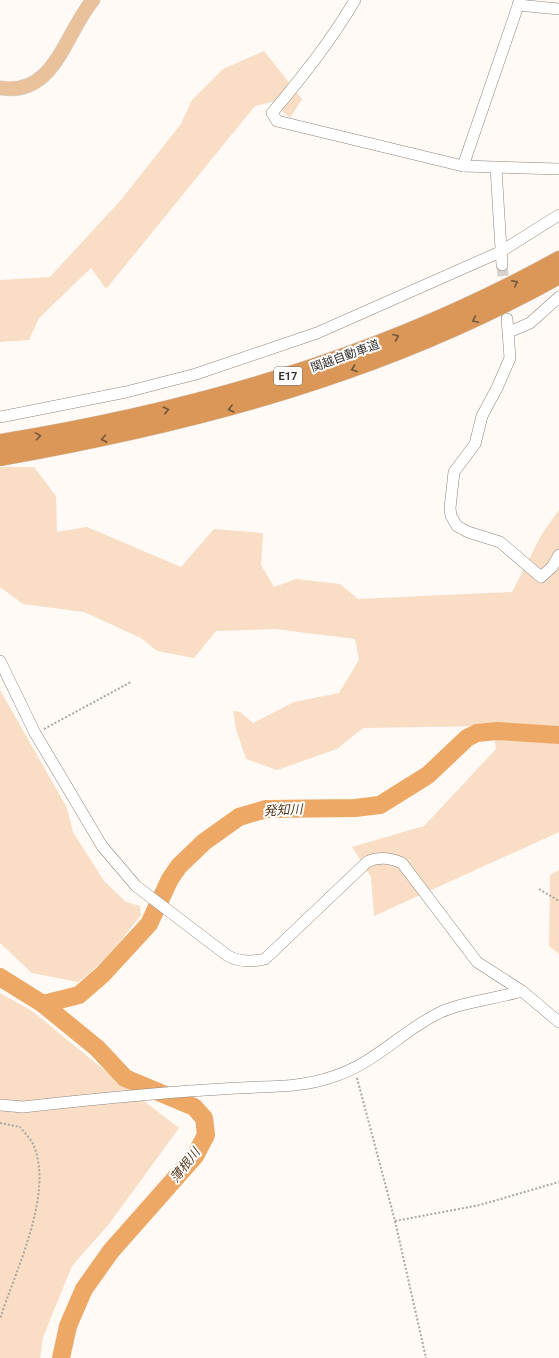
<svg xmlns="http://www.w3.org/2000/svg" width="559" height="1358" viewBox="0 0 559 1358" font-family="Roboto,'Noto Sans JP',sans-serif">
<rect width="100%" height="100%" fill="#fffaf6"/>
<!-- green -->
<g fill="#f9ddc5">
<path d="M264,51L302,99L290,118L272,102L255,106L106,289L91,268L39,318L29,340L0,342V280L50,277L120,201L181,124L192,100L223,69Z"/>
<path d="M0,467H34L56,496L57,532L87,527L181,567L214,529L263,533L261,565L274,587L296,579L340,584L358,599L512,592L542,534L559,510V832L374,916L371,877L352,847L424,826L496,749L492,726L363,728L337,749L277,770L246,759L236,729L233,711L240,712L253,723L294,702L339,693L359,660L355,639L275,629L216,631L194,658L157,651L141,638L84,612L23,604L0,587Z"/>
<path d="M0,690L67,808L73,832L104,881L126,902L140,906L141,915C121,940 104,963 78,982L32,973L0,943Z"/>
<path d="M559,870V954L549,946L550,875Z"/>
<path d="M0,993L32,1011L114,1078L179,1128L109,1224L72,1266L43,1337L40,1358H0Z"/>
</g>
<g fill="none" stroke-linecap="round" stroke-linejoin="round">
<!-- river -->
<g stroke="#eea865" stroke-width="18">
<path d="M0,977L43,1004L97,1048L125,1078L194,1107L204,1118L206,1135L195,1156L111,1251L84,1289L68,1326L61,1358"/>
<path d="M43,1004L79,995L103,974L149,924L170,879L179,866L204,842L239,817L266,809L355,808L380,805L428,775L467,738L477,733L497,731L559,735"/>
</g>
<!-- minor-tunnel -->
<path stroke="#d7d2ce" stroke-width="11" stroke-dasharray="11 5.5" stroke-linecap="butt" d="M502,265L507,319"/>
<defs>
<g id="minor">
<path d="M355,0C331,41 302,77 272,113L277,121L463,166L559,169"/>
<path d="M518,5L559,9"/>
<path d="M463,166L520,0"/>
<path d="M496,168L502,265"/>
<path d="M507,319L510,358L497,388L482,416L475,444L454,472L450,508L451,516L457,526L468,532L500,542L541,577L552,567L559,555"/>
<path d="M509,332L530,323L559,297"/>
<path d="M0,417L126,392L196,374L317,333L500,252L559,215"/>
<path d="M0,661L35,733L102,846L136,886L228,956C240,962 253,962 265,959L367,862C379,856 390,858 402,863L477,962L522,991L559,1022"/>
<path d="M0,1105L23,1107C94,1099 166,1092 237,1088C270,1086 300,1088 332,1077C372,1065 399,1034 435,1015C459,1002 495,999 522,991"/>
</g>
<path id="major" d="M0,88C55,97 65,33 93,0"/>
<g id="highway">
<path d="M0,442C196,410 384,356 559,259"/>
<path d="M0,458C196,423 385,374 559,276"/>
</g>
</defs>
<!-- minor casing -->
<use href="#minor" stroke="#8d857f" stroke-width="12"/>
<!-- major casing -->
<use href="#major" stroke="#d7d6d6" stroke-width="15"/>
<!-- highway casing -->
<use href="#highway" stroke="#d7d6d6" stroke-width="17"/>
<!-- path -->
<g stroke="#aaa6a2" stroke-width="2" stroke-dasharray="2 2" stroke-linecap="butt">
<path d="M44,729L131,682"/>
<path d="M539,889L559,901"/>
<path d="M357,1078L395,1221L426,1358"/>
<path d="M0,1123L20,1127C24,1132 30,1138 33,1144C55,1193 15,1271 0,1319"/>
<path d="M395,1221L480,1205L559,1182"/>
</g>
<!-- minor -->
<use href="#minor" stroke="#fff" stroke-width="11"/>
<!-- major -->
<use href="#major" stroke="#e9c19a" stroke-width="14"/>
<!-- highway -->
<use href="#highway" stroke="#da9757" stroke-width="16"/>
</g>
<!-- one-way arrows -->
<defs><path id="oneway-chevron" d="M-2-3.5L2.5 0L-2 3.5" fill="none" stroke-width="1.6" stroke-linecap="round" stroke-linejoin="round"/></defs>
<g stroke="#6f563e">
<use href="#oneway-chevron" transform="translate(515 283) rotate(-26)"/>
<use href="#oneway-chevron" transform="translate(475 320) rotate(155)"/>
<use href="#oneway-chevron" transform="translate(396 337) rotate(-22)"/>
<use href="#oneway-chevron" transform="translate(354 369) rotate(160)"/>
<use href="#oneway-chevron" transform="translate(231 409) rotate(166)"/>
<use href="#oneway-chevron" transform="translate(166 410) rotate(-13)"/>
<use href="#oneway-chevron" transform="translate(38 436) rotate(-9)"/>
<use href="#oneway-chevron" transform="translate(104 439) rotate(169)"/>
</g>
<g text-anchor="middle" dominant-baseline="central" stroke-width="4" stroke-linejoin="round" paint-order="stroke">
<!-- shield labels -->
<rect fill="#fff" stroke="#72706e" stroke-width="1" x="274" y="367" width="28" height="18" rx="3"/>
<g font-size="11" font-weight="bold" fill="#363330">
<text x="288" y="376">E17</text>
</g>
<!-- street labels -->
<g font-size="12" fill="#363330" stroke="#fff">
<text transform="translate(345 356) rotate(-20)">関越自動車道</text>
</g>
<!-- water labels -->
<g font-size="13" font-style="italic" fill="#56391c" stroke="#fff">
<text transform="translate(283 810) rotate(-3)">発知川</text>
<text transform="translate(185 1165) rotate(-52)">薄根川</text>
</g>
</g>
</svg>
